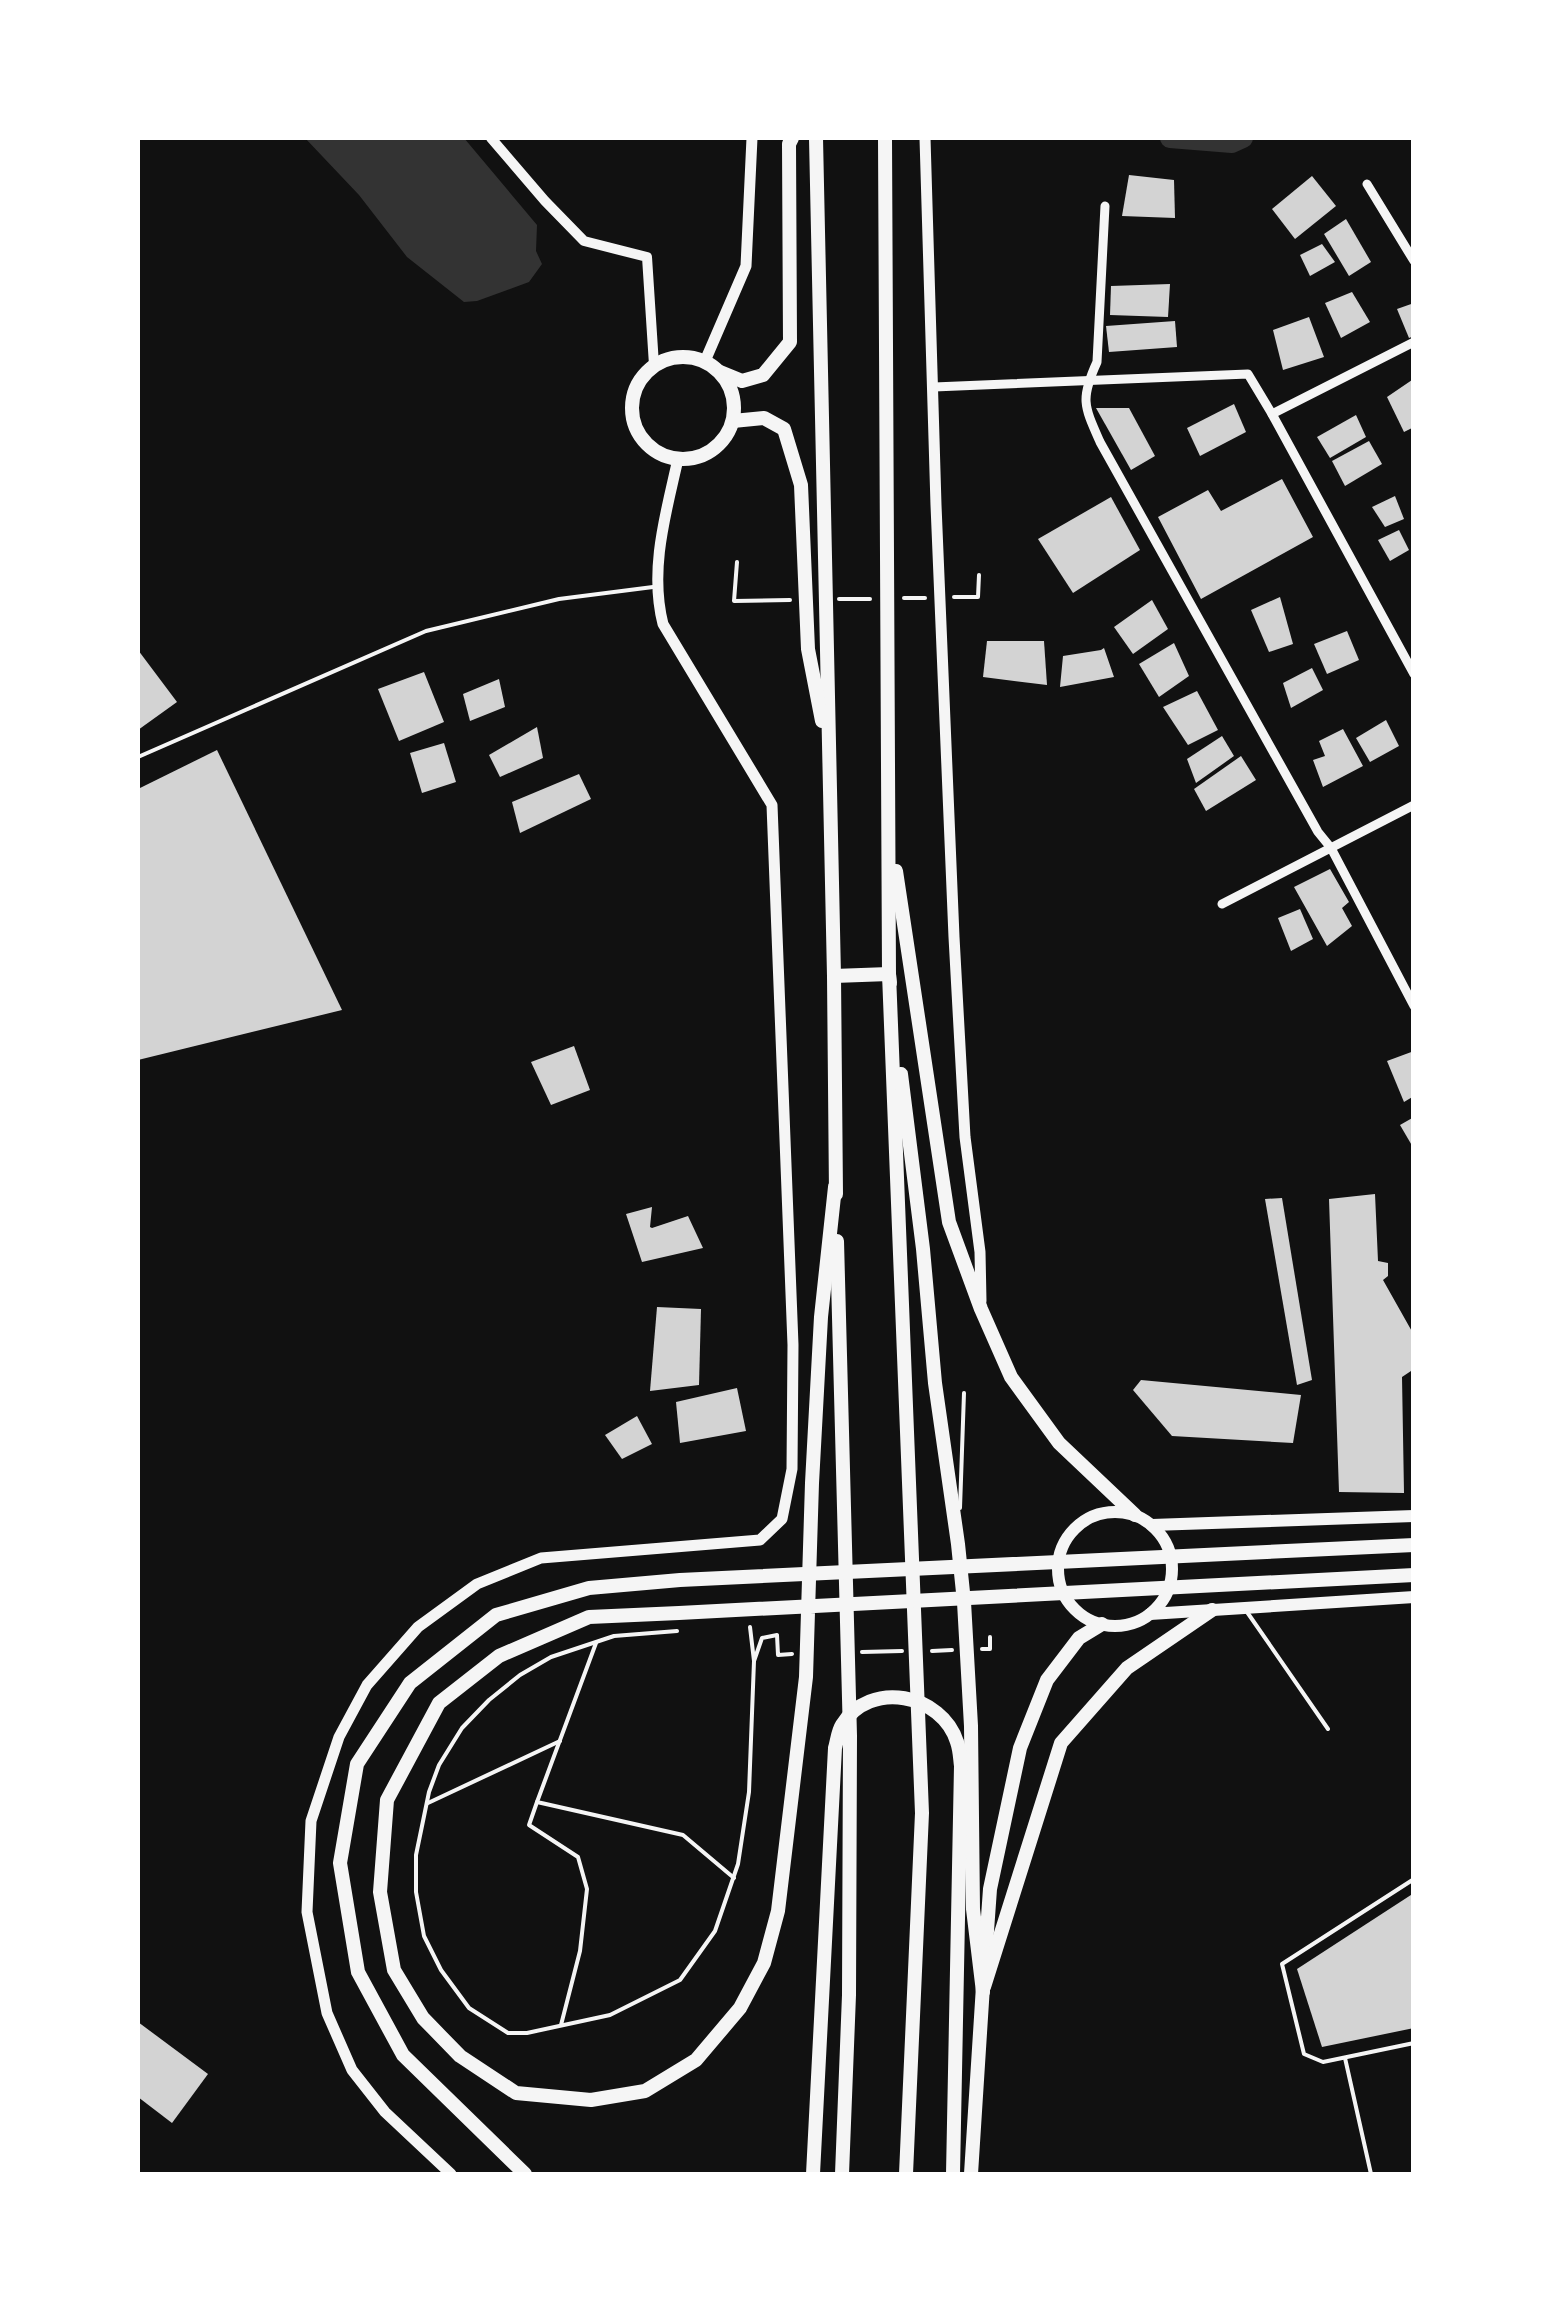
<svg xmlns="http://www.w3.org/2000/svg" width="1551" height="2312" viewBox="0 0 1551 2312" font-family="'IBM Plex Serif',serif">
<rect width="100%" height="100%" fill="#111"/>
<!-- water -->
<path fill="#333" d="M305,138H464L537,225L536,251L542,264L529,282L477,301L464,302L407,257L359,195Z"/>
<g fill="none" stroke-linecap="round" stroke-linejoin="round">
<!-- canal -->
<path stroke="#333" stroke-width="20" d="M1170,138L1232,143L1243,138"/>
</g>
<!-- building -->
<g fill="#d3d3d3">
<path d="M1129,175L1174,180L1175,218L1122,216Z"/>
<path d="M1312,176L1336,206L1295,239L1272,209Z"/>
<path d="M1346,219L1371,262L1349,276L1324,234Z"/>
<path d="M1322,244L1335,262L1310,276L1300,255Z"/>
<path d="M1170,284L1168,317L1110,315L1111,286Z"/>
<path d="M1352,292L1370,322L1341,338L1325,303Z"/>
<path d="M1414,303V336L1409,338L1397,309Z"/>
<path d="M1309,317L1324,357L1283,370L1273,330Z"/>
<path d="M1175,321L1177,347L1109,352L1106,326Z"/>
<path d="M1412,380L1414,427L1404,432L1387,397Z"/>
<path d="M1234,404L1246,432L1200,456L1187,428Z"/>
<path d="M1096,408H1129L1155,456L1131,470Z"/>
<path d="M1356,415L1366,437L1330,458L1317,437Z"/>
<path d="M1369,441L1382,464L1345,486L1332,461Z"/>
<path d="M1282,479L1313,537L1201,599L1158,517L1208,490L1221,511Z"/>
<path d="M1395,496L1404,519L1385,527L1372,507Z"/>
<path d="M1111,497L1140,550L1073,593L1038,539Z"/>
<path d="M1399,530L1409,550L1390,561L1378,540Z"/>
<path d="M1280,597L1293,644L1269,652L1251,610Z"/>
<path d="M1152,600L1168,629L1133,654L1114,627Z"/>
<path d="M1347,631L1359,660L1327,674L1314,644Z"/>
<path d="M987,641H1044L1047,685L983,677Z"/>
<path d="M1174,643L1189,676L1159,697L1139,664Z"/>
<path d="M1104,648L1114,677L1060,687L1063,656L1101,650Z"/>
<path d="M138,650L177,702L138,730Z"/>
<path d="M1312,668L1323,690L1291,708L1283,683Z"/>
<path d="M424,672L444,722L399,741L378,689Z"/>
<path d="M499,679L505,707L470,721L463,694Z"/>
<path d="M1197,691L1218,730L1188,745L1163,707Z"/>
<path d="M1386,720L1399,746L1370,762L1356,738Z"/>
<path d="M537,727L543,758L500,777L489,755Z"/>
<path d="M1343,729L1363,766L1323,787L1313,760L1325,756L1319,741Z"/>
<path d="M1222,736L1234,756L1196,783L1187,759Z"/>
<path d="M444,743L456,782L422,793L410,753Z"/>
<path d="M217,750L342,1010L138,1060V789Z"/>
<path d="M1241,756L1256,780L1206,811L1194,789Z"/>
<path d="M579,774L591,799L520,833L512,802Z"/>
<path d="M1330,869L1349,902L1342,908L1352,926L1327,946L1294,887Z"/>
<path d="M1300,909L1313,939L1291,951L1278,918Z"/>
<path d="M574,1046L590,1090L551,1105L531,1062Z"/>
<path d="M1414,1051V1096L1404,1102L1387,1061Z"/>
<path d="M1414,1117V1149L1400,1125Z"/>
<path d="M1375,1194L1378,1261L1388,1263V1276L1383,1280L1414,1335V1369L1402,1377L1404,1493L1339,1492L1329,1199Z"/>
<path d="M1282,1198L1312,1380L1297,1385L1265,1199Z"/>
<path d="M652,1207L650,1227L652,1228L688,1216L703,1248L642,1262L626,1214Z"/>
<path d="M657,1307L701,1309L699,1385L650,1391Z"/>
<path d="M1141,1380L1301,1395L1293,1443L1172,1436L1133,1390Z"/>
<path d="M737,1388L746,1431L680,1443L676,1402Z"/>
<path d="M637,1416L652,1444L622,1459L605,1435Z"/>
<path d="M1414,1893V2028L1322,2047L1297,1969Z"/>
<path d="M138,2022L208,2074L172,2123L138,2097Z"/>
</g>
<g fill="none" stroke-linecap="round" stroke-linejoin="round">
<!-- path -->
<g stroke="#f5f5f5" stroke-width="4">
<path d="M737,562L734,601L790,600"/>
<path d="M954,597H978L979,575"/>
<path d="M904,598H925"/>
<path d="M839,599H870"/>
<path d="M750,1627L754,1661"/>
<path d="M677,1631L614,1636L551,1657L520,1675L489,1700L462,1728L439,1765L429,1792L416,1855V1892L424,1936L441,1970L469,2008L508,2033H527L610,2015L680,1980L715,1931L738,1864L749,1792L754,1661L762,1638L777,1635L778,1655L792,1654"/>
<path d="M596,1643L537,1802L683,1835L734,1878"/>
<path d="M982,1649H990V1637"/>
<path d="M932,1651L952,1650"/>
<path d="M862,1652L902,1651"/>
<path d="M537,1802L529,1825L578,1857L587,1889L580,1951L561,2025"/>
<path d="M428,1803L560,1741"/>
</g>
<!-- service -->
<g stroke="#f5f5f5" stroke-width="4">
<path d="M138,757L426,631L559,599L653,587"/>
<path d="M960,1508L964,1393"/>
<path d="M1247,1612L1328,1729"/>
<path d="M1414,1879L1282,1964L1304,2054L1323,2062L1414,2043"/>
<path d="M1345,2058L1371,2174"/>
</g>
<!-- minor -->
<g stroke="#f5f5f5" stroke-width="9">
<path d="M1367,184L1414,261"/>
<path d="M1105,206L1097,362C1080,399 1084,406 1100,442L1318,832L1331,848L1414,1006"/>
<path d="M934,387L1248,374L1272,414L1414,674"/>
<path d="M1272,414L1414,342"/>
<path d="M1222,904L1414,805"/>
</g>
<!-- tertiary -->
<path stroke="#f5f5f5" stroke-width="10" d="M491,138L545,201L584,241L647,257L654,365"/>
<!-- secondary -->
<g stroke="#f5f5f5" stroke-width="11">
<path d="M925,138L936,505L954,937L965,1137L980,1252L981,1301"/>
<path d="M705,361L746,266L752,138"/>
<path d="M451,2174L385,2112L352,2070L327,2013L307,1912L311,1821L339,1737L367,1685L418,1627L477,1584L541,1558L760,1540L782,1519L792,1469L793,1345L772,805L663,624C649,569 666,513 678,459"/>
</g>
<!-- primary -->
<g stroke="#f5f5f5" stroke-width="12">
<circle cx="1115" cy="1569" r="57"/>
<path d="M1152,1525L1414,1516"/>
<path d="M1150,1614L1414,1597"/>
</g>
<!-- trunk -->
<g stroke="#f5f5f5" stroke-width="14">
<path d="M816,138L834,976L836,1194"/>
<path d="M885,138L889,974L922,1813L906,2174"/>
<circle cx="683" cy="408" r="51"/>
<path d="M720,372L742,381L763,375L790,342L789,144L792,138"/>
<path d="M733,421L764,418L784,429L801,485L808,649L822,721"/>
<path d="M896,871L949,1222L981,1309L1011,1377L1059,1443L1135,1515"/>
<path d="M834,976L889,974L890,983"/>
<path d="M901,1074L923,1249L935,1383L958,1544L964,1602L971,1726L973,1909L983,1992"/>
<path d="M835,1187L821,1317L812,1483L806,1677L778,1911L764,1963L740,2008L696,2060L645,2091L591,2100L516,2093L460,2056L423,2018L394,1970L380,1892L387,1800L439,1703L499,1656L589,1617L679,1613L1414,1575"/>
<path d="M837,1241L850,1736L849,1995L842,2174"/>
<path d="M985,1959L990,1889L1020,1748L1047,1680L1079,1638L1102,1624"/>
<path d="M984,1987L1061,1743L1127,1668L1212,1610"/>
<path d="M525,2174L403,2055L358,1972L340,1863L357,1764L410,1683L496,1615L589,1588L680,1580L1414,1545"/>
<path d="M813,2174L835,1748C837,1741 838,1731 842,1725C870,1679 942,1694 957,1742C960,1750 960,1759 961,1766L953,2174"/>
<path d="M971,2174L983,1986"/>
</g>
</g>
<!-- border -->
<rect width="1551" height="2312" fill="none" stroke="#ffffff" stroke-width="280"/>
</svg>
